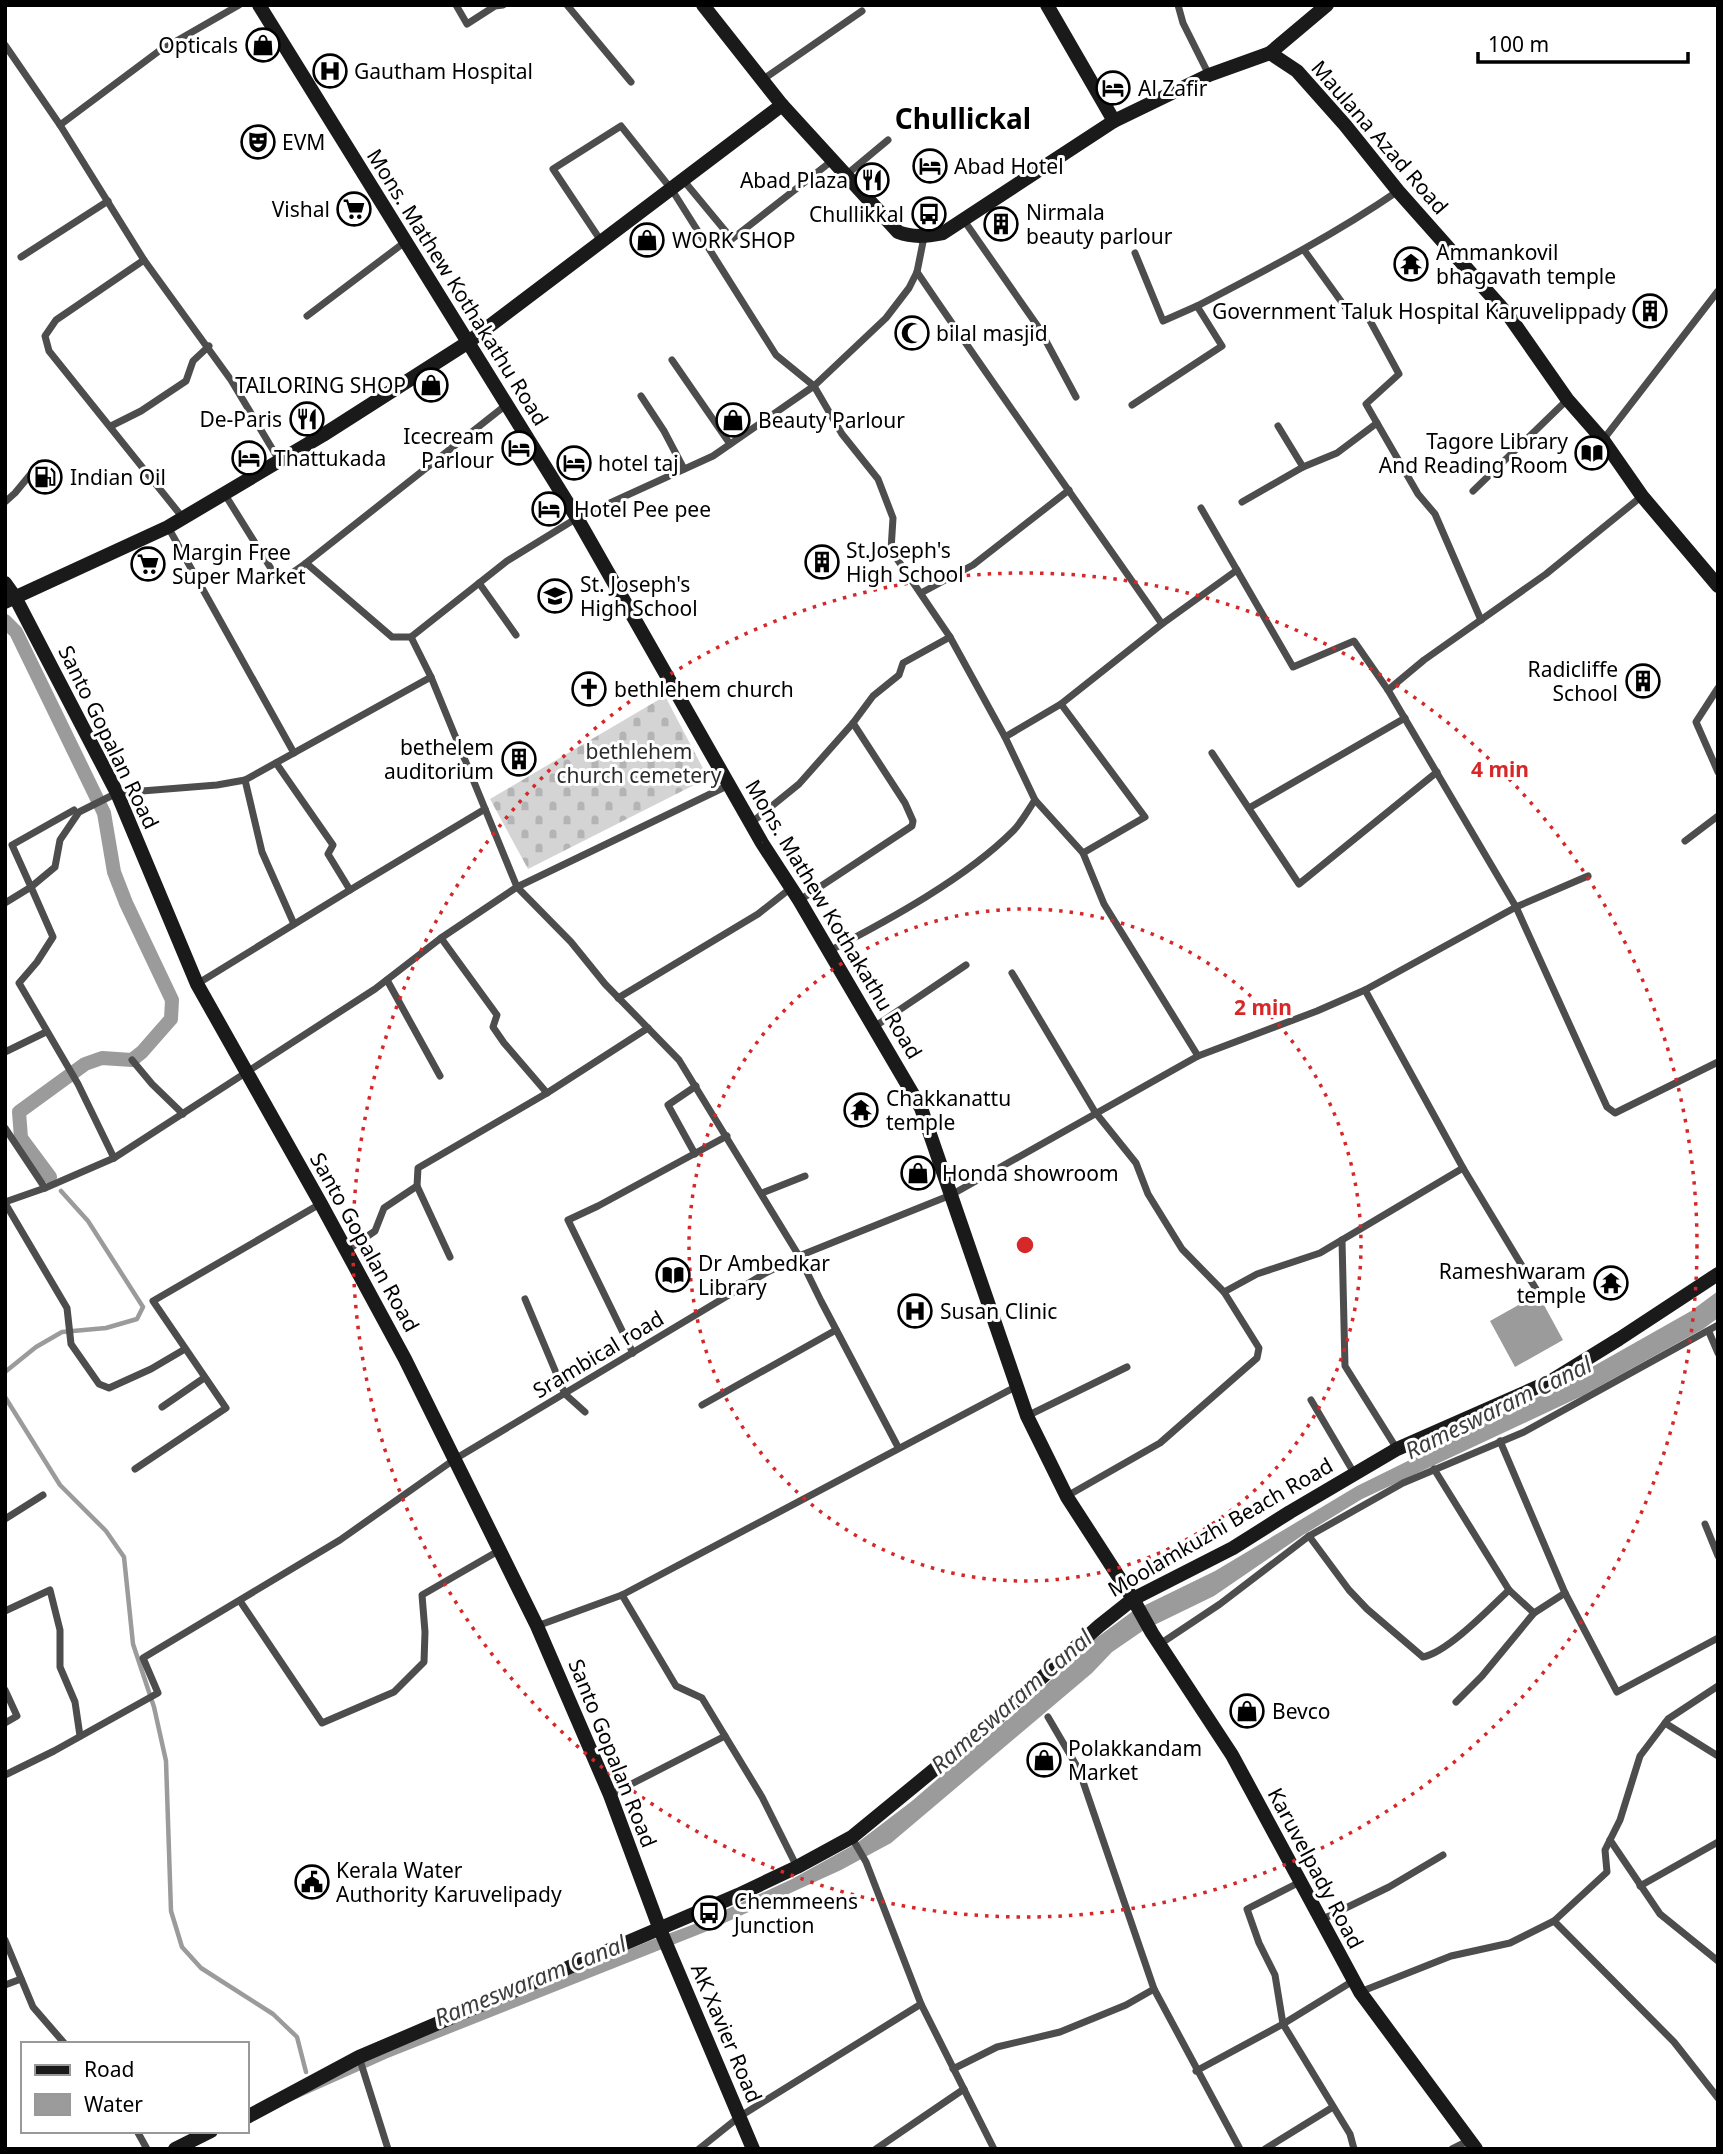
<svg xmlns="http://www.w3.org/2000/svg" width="1723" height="2154" viewBox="0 0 1723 2154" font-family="'Noto Sans',sans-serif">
<defs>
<pattern id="cemetery-stones" width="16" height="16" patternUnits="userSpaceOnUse" patternTransform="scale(1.75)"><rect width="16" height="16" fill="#d4d4d4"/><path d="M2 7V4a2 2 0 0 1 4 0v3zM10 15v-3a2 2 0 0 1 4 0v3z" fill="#b4b4b4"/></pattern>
</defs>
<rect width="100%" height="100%" fill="#fff"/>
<!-- cemetery -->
<path fill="url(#cemetery-stones)" d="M665,696L708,778L528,869L490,799Z"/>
<!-- water -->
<g fill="#9b9b9b">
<path d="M1718,1291V1318L1703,1329L1582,1396L1362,1499L1303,1535L1214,1596L1144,1630L1112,1652L1092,1673L891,1843L841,1870L705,1932L388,2058L247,2121L310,2084L649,1941L697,1923L792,1879L857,1843L912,1801L1032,1698L1091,1642L1133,1611L1215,1571L1357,1486L1546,1393L1691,1311Z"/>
<path d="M1538,1294L1563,1340L1515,1367L1490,1321Z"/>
</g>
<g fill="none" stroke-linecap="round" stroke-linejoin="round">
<!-- stream -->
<g stroke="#9b9b9b" stroke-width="4.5">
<path d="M5,1372L36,1347L62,1332L106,1328L137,1319L143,1307L88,1221L61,1191"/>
<path d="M5,1397L60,1485L106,1531L124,1557L133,1644L154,1707L166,1761L171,1911L182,1947L201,1968L273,2014L297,2037L306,2072"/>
</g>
<!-- canal -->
<path stroke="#9b9b9b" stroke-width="14" d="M5,621L16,632L104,813L114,872L126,903L172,1000L171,1019L142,1052L132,1060L102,1058L85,1064L19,1112L21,1138L50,1177"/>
<!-- street -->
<g stroke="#4d4d4d" stroke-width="7">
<path d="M456,5L467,24L495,6L503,5"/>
<path d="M567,5L631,82"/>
<path d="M1178,5L1183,23L1209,75"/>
<path d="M5,45L60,125L144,260L231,380L279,460"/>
<path d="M762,80L862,11"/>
<path d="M60,125L159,51L239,5"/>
<path d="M846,175L888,140"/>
<path d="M684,181L732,239L833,160"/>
<path d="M963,219L1039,328L1076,397"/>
<path d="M601,241L553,169L621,126L672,190L776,355L814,386L842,434L878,479L893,518L891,550L950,637L1005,737L1035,800L1083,853L1104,904L1198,1056"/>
<path d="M1304,250L1351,315L1368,317L1399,374L1366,404L1418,494L1435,514L1481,620"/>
<path d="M1135,253L1163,321L1197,306"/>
<path d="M21,257L108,201"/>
<path d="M144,260L56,320L45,336L49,351L183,518"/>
<path d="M917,272C997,390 1080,506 1162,624"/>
<path d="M307,316L405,242"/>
<path d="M672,360L730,444"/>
<path d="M641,396L664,431L684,469"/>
<path d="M1132,405L1222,346L1197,306C1266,270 1334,235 1398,191"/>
<path d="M111,426L141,411L186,381L193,361L209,346"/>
<path d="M1278,426L1303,467"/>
<path d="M1603,440L1718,291"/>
<path d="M1473,491L1567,400"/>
<path d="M224,493L275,575L285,578L306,563L392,637H411L507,561L577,518L713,456L814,386L886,318L909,288L917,272L924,237"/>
<path d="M5,502L15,493L39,464"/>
<path d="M1242,502L1303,467L1337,453L1377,423"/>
<path d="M1201,508L1293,667L1354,641L1388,690L1516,907L1607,1107L1615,1113L1623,1109L1718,1062"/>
<path d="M168,527L294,753"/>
<path d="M306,563L506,405"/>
<path d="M479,583L516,635"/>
<path d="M921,593L973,565L1069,490"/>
<path d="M411,637L431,677L517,887L571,942L605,984L679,1060L799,1256L821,1301L898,1447"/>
<path d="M1718,688L1696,722L1718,772"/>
<path d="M1388,690L1424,660L1546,574L1642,496"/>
<path d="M1061,704L1145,817L1083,853"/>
<path d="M1005,737L1061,704L1162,624L1237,570"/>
<path d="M1212,753L1299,884L1437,772"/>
<path d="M276,763L333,845L328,854L350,890L485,809"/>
<path d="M245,780L262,852L294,924"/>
<path d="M1249,808L1405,718"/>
<path d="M751,823L799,784L853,723L873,696L899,675L903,663L950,637"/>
<path d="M1685,841L1718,816"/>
<path d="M800,900L912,826L913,821L905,803L853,723"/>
<path d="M5,903L31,887L12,845L74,810"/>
<path d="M441,938L497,1015L493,1027L504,1043L547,1093"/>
<path d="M829,951C889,920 966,878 1013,831C1022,822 1028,810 1035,800"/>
<path d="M1012,973L1095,1112L1136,1163L1148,1194L1182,1249L1224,1292L1257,1274L1320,1253L1463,1168"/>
<path d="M387,980L440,1076"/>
<path d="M197,984L350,890"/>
<path d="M1365,990L1463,1168L1536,1289"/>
<path d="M618,998L758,914L791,888"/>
<path d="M874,1027L966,965"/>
<path d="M5,1052L46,1032"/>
<path d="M132,1060L152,1084L183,1114"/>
<path d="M5,1128L45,1188"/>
<path d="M695,1154L668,1105L696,1086"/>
<path d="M114,1158L78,1084L19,983L37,962L53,937L31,887L55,867L60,840L79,812L117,793L217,785L245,780L431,677"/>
<path d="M417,1186L450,1257"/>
<path d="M762,1193L805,1176"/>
<path d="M5,1202L45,1188L114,1158L375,989L441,938L517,887L729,785"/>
<path d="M5,1203L67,1308L71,1344L99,1384L109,1388L151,1369L185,1349"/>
<path d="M1342,1240L1345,1366L1397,1449"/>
<path d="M346,1251L375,1231L384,1208L417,1186L418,1168L547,1093L648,1028"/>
<path d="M525,1299L565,1394L585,1412"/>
<path d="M1709,1332L1718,1353"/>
<path d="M633,1353L568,1220L598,1206L727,1136"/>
<path d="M1311,1400L1354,1473"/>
<path d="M702,1405L836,1330"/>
<path d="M162,1407L204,1378"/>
<path d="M1027,1416L1127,1367"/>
<path d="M1500,1441L1565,1593L1617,1692L1718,1638"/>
<path d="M135,1469L226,1408L153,1301L320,1204"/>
<path d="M1434,1469L1509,1590L1534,1613"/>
<path d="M1067,1496L1160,1443L1257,1358L1259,1348L1224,1292"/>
<path d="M5,1519L43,1495"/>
<path d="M1705,1524L1718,1556"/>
<path d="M1309,1536L1349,1590L1367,1609L1423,1657C1448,1652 1490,1608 1509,1590"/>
<path d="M622,1595L676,1686L702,1698L762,1797L797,1867"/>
<path d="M240,1601L322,1723L394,1692L424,1662L425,1632L422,1595L500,1550"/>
<path d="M5,1611L50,1590L60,1630V1667L75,1702L80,1736"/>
<path d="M537,1626L622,1595L1017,1386"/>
<path d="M1160,1644L1220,1604L1309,1536L1403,1483L1524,1432L1718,1325"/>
<path d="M5,1690L17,1716L5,1723"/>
<path d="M1456,1702L1482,1676L1534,1613L1565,1593"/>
<path d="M1048,1717L1079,1770L1154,1989L1240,2149"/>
<path d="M1665,1723L1718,1756"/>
<path d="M5,1775L54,1751L158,1693L143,1658L340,1540L455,1459L764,1274L799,1256L951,1195L1198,1056L1317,1011L1365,990L1516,907L1588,876"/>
<path d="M610,1795L725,1736"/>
<path d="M852,1838L866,1862L921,2004L994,2149"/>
<path d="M1610,1840L1660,1914L1718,1961"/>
<path d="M1300,1882L1247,1909L1259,1943L1275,1975L1283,2024L1350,2134L1354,2149"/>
<path d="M1640,1886L1718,1842"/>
<path d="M1321,1920L1389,1887L1443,1855"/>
<path d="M1554,1921L1607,1872L1605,1850L1620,1820L1640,1756L1668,1719L1718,1686"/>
<path d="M5,1940L33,2007L65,2044"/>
<path d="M5,1985L21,1979"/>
<path d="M1360,1992L1451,1956L1510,1943L1554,1921L1674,2042L1718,2098"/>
<path d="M359,2057L388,2149"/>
<path d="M953,2069L997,2047L1060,2032L1126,2005L1154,1989"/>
<path d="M1196,2071L1283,2024L1353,1981"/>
<path d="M137,2131L147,2149"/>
<path d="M699,2149L739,2117L921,2004"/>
<path d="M876,2149L964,2089"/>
<path d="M1265,2149L1333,2107"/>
<path d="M1452,2149L1470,2140"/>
</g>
<!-- secondary -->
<g stroke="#1a1a1a" stroke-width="14">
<path d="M259,5L577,518L762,843L799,900L921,1108L1027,1416L1067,1497L1133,1599L1152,1633L1232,1755L1360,1992L1476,2149"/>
<path d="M703,5L782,105L898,232C914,238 927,236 943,233L1114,121L1209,75L1270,53L1297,71L1345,125L1398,191L1509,316L1567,399L1603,440L1642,496L1718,586"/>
<path d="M1047,5L1114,121"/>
<path d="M1270,53L1327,5"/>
<path d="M5,583L15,597L117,793L197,984L321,1204L405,1359L537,1626L610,1795L659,1927L753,2149"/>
<path d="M5,602L168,527L323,435L467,343L782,105"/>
<path d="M247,2117L359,2057L738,1895L797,1867L852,1837L997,1718L1099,1626L1133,1599L1233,1548L1290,1512L1397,1449L1551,1381L1619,1339L1718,1274"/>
<path d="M175,2149L211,2131"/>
</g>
</g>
<!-- distance rings -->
<g fill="none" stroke="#d62828" stroke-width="3.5" stroke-dasharray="3.5 7">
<circle cx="1025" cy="1245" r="336"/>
<circle cx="1025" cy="1245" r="672"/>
</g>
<!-- icons -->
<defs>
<symbol id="shop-ring" viewBox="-11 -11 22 22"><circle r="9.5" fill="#fff" stroke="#000" stroke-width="1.5"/><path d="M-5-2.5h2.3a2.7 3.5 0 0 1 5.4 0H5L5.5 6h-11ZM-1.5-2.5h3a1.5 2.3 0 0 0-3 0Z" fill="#000"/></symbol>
<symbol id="hospital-ring" viewBox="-11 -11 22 22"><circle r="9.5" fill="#fff" stroke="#000" stroke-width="1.5"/><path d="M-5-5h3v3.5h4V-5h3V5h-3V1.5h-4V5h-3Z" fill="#000"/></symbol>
<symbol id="hotel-ring" viewBox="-11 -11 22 22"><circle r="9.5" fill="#fff" stroke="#000" stroke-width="1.5"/><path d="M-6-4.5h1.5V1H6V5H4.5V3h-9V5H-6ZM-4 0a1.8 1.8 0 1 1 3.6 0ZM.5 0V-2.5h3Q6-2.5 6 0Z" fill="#000"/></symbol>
<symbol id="theatre-ring" viewBox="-11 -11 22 22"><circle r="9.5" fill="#fff" stroke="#000" stroke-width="1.5"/><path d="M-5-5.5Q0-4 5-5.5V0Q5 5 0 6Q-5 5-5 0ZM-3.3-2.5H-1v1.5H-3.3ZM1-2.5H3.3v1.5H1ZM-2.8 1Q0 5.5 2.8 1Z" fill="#000"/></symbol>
<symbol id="restaurant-ring" viewBox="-11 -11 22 22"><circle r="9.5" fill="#fff" stroke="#000" stroke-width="1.5"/><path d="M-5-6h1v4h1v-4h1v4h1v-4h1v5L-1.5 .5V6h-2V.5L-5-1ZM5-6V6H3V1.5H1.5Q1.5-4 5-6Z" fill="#000"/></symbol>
<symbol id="supermarket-ring" viewBox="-11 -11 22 22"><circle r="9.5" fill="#fff" stroke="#000" stroke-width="1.5"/><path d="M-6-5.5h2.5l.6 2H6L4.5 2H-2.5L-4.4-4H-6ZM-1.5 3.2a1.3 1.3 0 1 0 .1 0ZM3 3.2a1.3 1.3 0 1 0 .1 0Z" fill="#000"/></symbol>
<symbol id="bus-ring" viewBox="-11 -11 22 22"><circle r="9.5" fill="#fff" stroke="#000" stroke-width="1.5"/><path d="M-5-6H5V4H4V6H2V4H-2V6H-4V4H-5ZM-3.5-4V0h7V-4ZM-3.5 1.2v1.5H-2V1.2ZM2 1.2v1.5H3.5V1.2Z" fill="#000"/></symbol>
<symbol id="building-ring" viewBox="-11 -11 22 22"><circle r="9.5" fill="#fff" stroke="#000" stroke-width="1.5"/><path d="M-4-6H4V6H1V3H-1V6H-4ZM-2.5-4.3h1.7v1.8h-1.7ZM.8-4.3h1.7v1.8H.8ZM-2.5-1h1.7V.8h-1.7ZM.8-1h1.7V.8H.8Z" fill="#000"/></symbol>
<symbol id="temple-ring" viewBox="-11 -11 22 22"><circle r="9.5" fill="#fff" stroke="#000" stroke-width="1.5"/><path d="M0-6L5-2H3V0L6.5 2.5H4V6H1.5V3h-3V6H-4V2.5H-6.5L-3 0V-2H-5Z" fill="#000"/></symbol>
<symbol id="mosque-ring" viewBox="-11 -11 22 22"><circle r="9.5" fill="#fff" stroke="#000" stroke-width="1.5"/><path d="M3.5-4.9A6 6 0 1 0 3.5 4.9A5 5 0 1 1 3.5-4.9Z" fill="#000"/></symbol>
<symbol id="library-ring" viewBox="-11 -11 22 22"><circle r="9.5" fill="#fff" stroke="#000" stroke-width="1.5"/><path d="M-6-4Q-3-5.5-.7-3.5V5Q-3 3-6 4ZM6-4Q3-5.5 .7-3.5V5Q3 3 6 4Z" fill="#000"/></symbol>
<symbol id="fuel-ring" viewBox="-11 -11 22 22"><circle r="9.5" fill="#fff" stroke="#000" stroke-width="1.5"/><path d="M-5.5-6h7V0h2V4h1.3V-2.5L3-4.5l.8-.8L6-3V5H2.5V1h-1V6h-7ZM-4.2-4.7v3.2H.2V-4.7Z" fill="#000"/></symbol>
<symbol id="school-ring" viewBox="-11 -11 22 22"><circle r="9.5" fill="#fff" stroke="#000" stroke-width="1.5"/><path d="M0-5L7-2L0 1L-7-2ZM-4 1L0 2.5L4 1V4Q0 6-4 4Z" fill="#000"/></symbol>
<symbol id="church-ring" viewBox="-11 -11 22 22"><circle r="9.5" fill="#fff" stroke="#000" stroke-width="1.5"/><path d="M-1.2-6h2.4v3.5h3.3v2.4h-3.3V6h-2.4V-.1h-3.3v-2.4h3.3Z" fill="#000"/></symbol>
<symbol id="civic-ring" viewBox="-11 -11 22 22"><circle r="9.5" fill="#fff" stroke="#000" stroke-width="1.5"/><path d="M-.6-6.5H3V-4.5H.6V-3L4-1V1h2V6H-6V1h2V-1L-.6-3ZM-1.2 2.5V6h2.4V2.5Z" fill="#000"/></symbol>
</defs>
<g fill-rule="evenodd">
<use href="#shop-ring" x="244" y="26" width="38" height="38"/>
<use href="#hospital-ring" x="311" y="52" width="38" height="38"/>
<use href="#hotel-ring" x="1094" y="69" width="38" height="38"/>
<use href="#theatre-ring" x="239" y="123" width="38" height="38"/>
<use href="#hotel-ring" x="911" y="147" width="38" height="38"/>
<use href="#restaurant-ring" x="853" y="161" width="38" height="38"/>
<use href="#supermarket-ring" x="335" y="190" width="38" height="38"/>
<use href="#bus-ring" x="910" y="195" width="38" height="38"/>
<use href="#building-ring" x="982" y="205" width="38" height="38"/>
<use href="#shop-ring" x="628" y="221" width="38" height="38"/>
<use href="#temple-ring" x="1392" y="245" width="38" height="38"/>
<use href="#building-ring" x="1631" y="292" width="38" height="38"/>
<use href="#mosque-ring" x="893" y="314" width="38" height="38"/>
<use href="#shop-ring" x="412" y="366" width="38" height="38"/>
<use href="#restaurant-ring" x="288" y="400" width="38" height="38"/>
<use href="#shop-ring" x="714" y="401" width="38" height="38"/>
<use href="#hotel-ring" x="500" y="429" width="38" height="38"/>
<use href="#library-ring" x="1573" y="434" width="38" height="38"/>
<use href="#hotel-ring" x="230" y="439" width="38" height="38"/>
<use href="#hotel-ring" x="555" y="444" width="38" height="38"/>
<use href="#fuel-ring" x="26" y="458" width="38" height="38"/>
<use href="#hotel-ring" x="530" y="490" width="38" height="38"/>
<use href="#building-ring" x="803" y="543" width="38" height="38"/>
<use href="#supermarket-ring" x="129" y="545" width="38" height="38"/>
<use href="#school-ring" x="536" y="577" width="38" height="38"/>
<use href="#building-ring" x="1624" y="662" width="38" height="38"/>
<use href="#church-ring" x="570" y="670" width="38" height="38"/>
<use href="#building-ring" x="500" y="740" width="38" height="38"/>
<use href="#temple-ring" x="842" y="1091" width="38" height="38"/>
<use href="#shop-ring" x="899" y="1154" width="38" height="38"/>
<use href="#library-ring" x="654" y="1256" width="38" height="38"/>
<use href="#temple-ring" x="1592" y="1264" width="38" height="38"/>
<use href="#hospital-ring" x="896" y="1292" width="38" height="38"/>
<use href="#shop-ring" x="1228" y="1692" width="38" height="38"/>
<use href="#shop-ring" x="1025" y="1741" width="38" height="38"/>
<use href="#civic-ring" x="293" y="1863" width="38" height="38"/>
<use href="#bus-ring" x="690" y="1894" width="38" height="38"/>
</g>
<g text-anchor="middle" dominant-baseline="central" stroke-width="6" stroke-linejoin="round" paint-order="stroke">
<!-- poi labels -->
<g font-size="21" fill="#000" stroke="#fff" text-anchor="start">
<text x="238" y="45" text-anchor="end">Opticals</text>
<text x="354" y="71">Gautham Hospital</text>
<text x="1138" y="88">Al Zafir</text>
<text x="282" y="142">EVM</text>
<text x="954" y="166">Abad Hotel</text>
<text x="848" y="180" text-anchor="end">Abad Plaza</text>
<text x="330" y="209" text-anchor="end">Vishal</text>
<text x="1026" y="212">Nirmala<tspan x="1026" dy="24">beauty parlour</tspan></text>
<text x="904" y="214" text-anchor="end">Chullikkal</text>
<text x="672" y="240">WORK SHOP</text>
<text x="1436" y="252">Ammankovil<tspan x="1436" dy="24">bhagavath temple</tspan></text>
<text x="1626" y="311" text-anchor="end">Government Taluk Hospital Karuvelippady</text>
<text x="936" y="333">bilal masjid</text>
<text x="406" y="385" text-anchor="end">TAILORING SHOP</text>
<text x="282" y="419" text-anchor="end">De-Paris</text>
<text x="758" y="420">Beauty Parlour</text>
<text x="494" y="436" text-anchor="end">Icecream<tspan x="494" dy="24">Parlour</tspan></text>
<text x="1568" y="441" text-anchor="end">Tagore Library<tspan x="1568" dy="24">And Reading Room</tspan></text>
<text x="274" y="458">Thattukada</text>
<text x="598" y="463">hotel taj</text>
<text x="70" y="477">Indian Oil</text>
<text x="574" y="509">Hotel Pee pee</text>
<text x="846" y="550">St.Joseph's<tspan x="846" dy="24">High School</tspan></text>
<text x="172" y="552">Margin Free<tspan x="172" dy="24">Super Market</tspan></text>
<text x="580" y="584">St. Joseph's<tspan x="580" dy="24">High School</tspan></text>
<text x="1618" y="669" text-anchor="end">Radicliffe<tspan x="1618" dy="24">School</tspan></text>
<text x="614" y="689">bethlehem church</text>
<text x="494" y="747" text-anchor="end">bethelem<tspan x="494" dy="24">auditorium</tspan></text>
<text x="886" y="1098">Chakkanattu<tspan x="886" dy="24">temple</tspan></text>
<text x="942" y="1173">Honda showroom</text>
<text x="698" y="1263">Dr Ambedkar<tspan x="698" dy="24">Library</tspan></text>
<text x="1586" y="1271" text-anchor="end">Rameshwaram<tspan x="1586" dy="24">temple</tspan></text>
<text x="940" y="1311">Susan Clinic</text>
<text x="1272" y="1711">Bevco</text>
<text x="1068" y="1748">Polakkandam<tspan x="1068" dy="24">Market</tspan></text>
<text x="336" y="1870">Kerala Water<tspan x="336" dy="24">Authority Karuvelipady</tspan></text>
<text x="734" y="1901">Chemmeens<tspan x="734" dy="24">Junction</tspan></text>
</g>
<!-- street labels -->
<g font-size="21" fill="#000" stroke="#fff">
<text transform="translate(1380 137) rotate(49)">Maulana Azad Road</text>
<text transform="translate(458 287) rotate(58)">Mons. Mathew Kothakathu Road</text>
<text transform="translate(109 737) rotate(64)">Santo Gopalan Road</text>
<text transform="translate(834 919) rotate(59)">Mons. Mathew Kothakathu Road</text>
<text transform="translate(365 1242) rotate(61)">Santo Gopalan Road</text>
<text transform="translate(598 1354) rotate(-31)">Srambical road</text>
<text transform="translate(1220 1527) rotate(-30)">Moolamkuzhi Beach Road</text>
<text transform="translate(613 1753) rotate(68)">Santo Gopalan Road</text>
<text transform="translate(1316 1868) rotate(62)">Karuvelpady Road</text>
<text transform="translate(727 2033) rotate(67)">AK Xavier Road</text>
</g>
<!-- park labels -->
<g font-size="21" fill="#2b2b2b" stroke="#fff">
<text x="639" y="751">bethlehem<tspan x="639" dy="24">church cemetery</tspan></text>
</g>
<!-- water labels -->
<g font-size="23" font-style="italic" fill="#3c3c3c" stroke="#fff">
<text transform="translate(1498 1407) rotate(-26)">Rameswaram Canal</text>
<text transform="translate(1011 1701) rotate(-41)">Rameswaram Canal</text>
<text transform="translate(530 1980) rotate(-22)">Rameswaram Canal</text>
</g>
<!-- district labels -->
<g font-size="28" font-weight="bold" fill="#000" stroke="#fff">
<text x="963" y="118">Chullickal</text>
</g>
</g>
<circle cx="1025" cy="1245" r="10" fill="#d62828" stroke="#fff" stroke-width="3.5"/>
<g font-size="21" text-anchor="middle" font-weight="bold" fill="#d62828" stroke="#fff" stroke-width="6" stroke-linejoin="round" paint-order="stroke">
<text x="1500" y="777">4 min</text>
<text x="1263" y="1015">2 min</text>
</g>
<!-- border -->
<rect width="1723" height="2154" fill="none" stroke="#000000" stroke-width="14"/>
<!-- legend -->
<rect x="21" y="2042" width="228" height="91" fill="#ffffff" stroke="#999999" stroke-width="2"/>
<rect x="35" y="2065" width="35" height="10" fill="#1a1a1a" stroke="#999999" stroke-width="2"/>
<text x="84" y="2077" font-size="21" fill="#000000">Road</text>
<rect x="35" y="2094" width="35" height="21" fill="#9b9b9b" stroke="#999999" stroke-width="2"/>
<text x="84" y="2112" font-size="21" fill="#000000">Water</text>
<!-- scale -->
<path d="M1478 52v10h210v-10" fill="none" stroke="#000000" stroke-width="3.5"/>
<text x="1488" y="52" font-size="21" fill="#000000" stroke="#ffffff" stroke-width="5" paint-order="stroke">100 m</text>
</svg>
